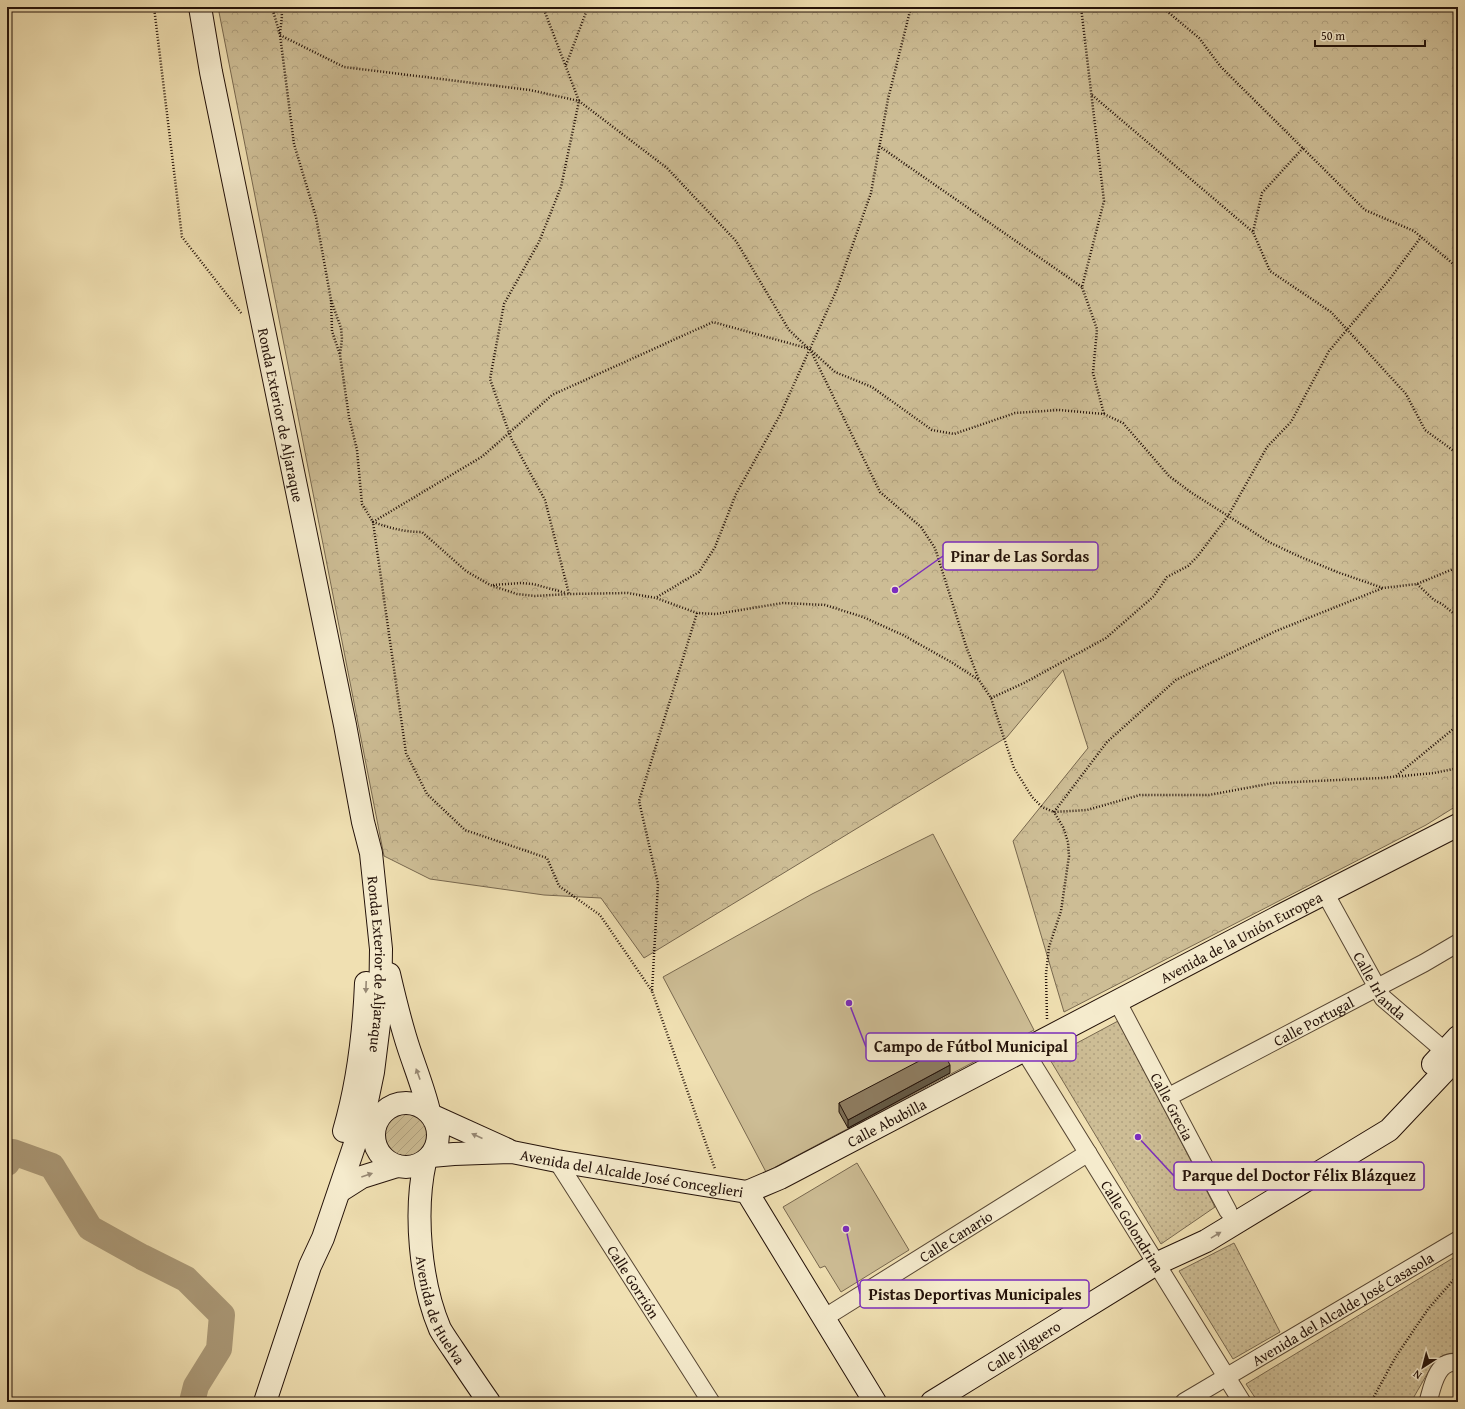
<svg xmlns="http://www.w3.org/2000/svg" width="1465" height="1409" viewBox="0 0 1465 1409" font-family="'Gentium Book Plus',serif">
<defs>
<pattern id="forest-crowns" width="20" height="18" patternUnits="userSpaceOnUse"><rect width="20" height="18" fill="#cdbd95"/><path d="M2 6a3 3 0 1 1 6 0M12 15a3 3 0 1 1 6 0" fill="none" stroke="#b0a17f"/></pattern>
<pattern id="park-dots" width="8" height="8" patternUnits="userSpaceOnUse"><rect width="8" height="8" fill="#cdbd95"/><path d="M2 2h.1M6 6h.1" fill="none" stroke="#b0a17f" stroke-width="1.8" stroke-linecap="round"/></pattern>
<pattern id="garden-furrows" width="10" height="10" patternUnits="userSpaceOnUse"><rect width="10" height="10" fill="#cdbd95"/><path d="M-1 1l2-2M0 10L10 0M9 11l2-2" fill="none" stroke="#b0a17f"/></pattern>
</defs>
<rect width="100%" height="100%" fill="#f0e0b2"/>
<filter id="stains"><feTurbulence type="fractalNoise" baseFrequency=".005" numOctaves="4"/><feColorMatrix values="0 0 0 0 .2 0 0 0 0 .09 0 0 0 0 .02 0 0 0 .5 -.17"/></filter>
<radialGradient id="worn" r=".72"><stop offset=".6" stop-color="#630" stop-opacity="0"/><stop offset="1" stop-color="#630" stop-opacity=".3"/></radialGradient>
<!-- grass -->
<g fill="#cdbd95" stroke="#78684f">
<path d="M933,834L1034,1030L766,1172L663,977L812,894Z"/>
<path d="M857,1163L909,1250L841,1292L825,1266L820,1268L783,1207Z"/>
</g>
<!-- forest -->
<path fill="url(#forest-crowns)" stroke="#78684f" d="M218,7H1458V805L1426,825L1064,1012L1013,841L1088,748L1063,670L1007,737L644,958L601,898L544,895L430,879L384,856Z"/>
<!-- park -->
<g fill="url(#park-dots)" stroke="#78684f">
<path d="M1118,1021L1215,1207L1161,1244L1049,1058Z"/>
<path d="M1234,1243L1280,1332L1233,1359L1179,1271Z"/>
<path d="M1458,1255V1353L1440,1357L1434,1362L1411,1402H1258L1246,1384Z"/>
</g>
<!-- garden -->
<circle fill="url(#garden-furrows)" stroke="#78684f" cx="407" cy="1135" r="24"/>
<g fill="none" stroke-linecap="round" stroke-linejoin="round">
<!-- river -->
<path stroke="#ab9a79" stroke-width="26" d="M7,1163L13,1152L52,1166L90,1228L142,1257L186,1279L222,1315L219,1349L196,1386L192,1402"/>
<defs>
<g id="street">
<path id="s1" d="M1325,893L1383,998L1454,1059"/>
<path id="s2" d="M1117,1001L1228,1211"/>
<path id="s3" d="M1024,1050L1242,1402"/>
<path id="s4" d="M1168,1097L1424,963L1458,943"/>
<path id="s5" d="M557,1161L711,1402"/>
<path id="s6" d="M824,1318L1088,1153"/>
<path id="s7" d="M1184,1402L1458,1240"/>
<path d="M1428,1402C1432,1388 1437,1358 1458,1363"/>
</g>
<g id="secondary">
<path id="s8" d="M200,7L211,72L345,725L363,822L371,853L381,949L380,1016L373,1072L363,1120L323,1238L310,1266L265,1402"/>
<path d="M389,974C395,1000 401,1025 409,1049C416,1070 424,1090 429,1111"/>
<path d="M1433,1064L1458,1037"/>
<circle cx="406" cy="1135" r="32"/>
<path d="M433,1116L508,1150"/>
<path d="M344,1131C358,1083 364,1033 366,983"/>
<path id="s9" d="M431,1156L454,1154L512,1152L557,1161L747,1192L875,1402"/>
<path id="s10" d="M425,1162C414,1212 420,1282 440,1329C444,1336 449,1343 453,1349C465,1367 477,1385 489,1402"/>
<path d="M340,1191L362,1177L397,1166"/>
<path id="s11" d="M747,1192L780,1178L1280,916L1458,825"/>
<path id="s12" d="M932,1402L1156,1264L1206,1241L1389,1130L1458,1057"/>
</g>
</defs>
<!-- street casing -->
<use href="#street" stroke="#574633" stroke-width="19"/>
<!-- secondary casing -->
<use href="#secondary" stroke="#241209" stroke-width="24"/>
<!-- path -->
<g stroke="#241209" stroke-width="2.5" stroke-dasharray="1 2" stroke-linecap="butt">
<path d="M154,7L182,237L242,314"/>
<path d="M272,7L280,35L294,144L316,217L331,300L341,328L342,339L340,354"/>
<path d="M543,7L579,101L561,187L539,242L504,304L490,379L511,438L545,500L569,594"/>
<path d="M1081,7L1104,201L1082,287L1097,329L1093,373L1104,414"/>
<path d="M1162,7L1199,38L1221,67L1365,210L1414,231L1458,268"/>
<path d="M280,33L282,16L281,7"/>
<path d="M280,35L344,67L530,90L579,101L667,168L736,241L789,330L808,348"/>
<path d="M566,65L588,7"/>
<path d="M1092,95L1253,232"/>
<path d="M879,146L1082,287"/>
<path d="M1303,148L1262,193L1253,232L1270,271L1331,312L1406,394L1425,430L1458,454"/>
<path d="M331,300L332,331L340,355L349,417L357,450L362,504L373,522C390,528 404,532 422,532L466,571L490,585L517,594L535,596L569,594L628,593L656,598L697,613L716,614L783,603L825,605L863,617L903,635L951,662L979,680L991,698L1003,735L1014,768L1032,797L1042,807L1054,812L1087,810L1140,795H1209L1273,783L1381,778L1434,773L1458,768"/>
<path d="M812,351L835,372L872,387L932,430L954,434L1015,413L1059,410L1104,414L1123,423L1169,476L1192,493L1269,542L1296,555L1337,572L1383,588L1417,584L1458,567"/>
<path d="M1417,584L1434,600L1442,604L1458,617"/>
<path d="M493,585L521,583L533,584L566,593"/>
<path d="M657,597L699,572L715,547L736,494L780,415L837,289L871,193L888,99L911,7"/>
<path d="M697,613L639,801L658,884L652,991L715,1169"/>
<path d="M991,698L1024,683L1106,638L1154,596L1167,577L1188,566L1197,557L1228,516L1267,447L1291,422L1329,351L1389,280L1421,237"/>
<path d="M1396,776L1458,725"/>
<path d="M652,991L600,915L559,886L547,858L465,830L427,794L406,753L373,522L483,456L552,395L713,322L810,349L880,492L921,527L935,548L966,646L979,680"/>
<path d="M1047,1019L1046,974L1049,947L1061,911L1069,856L1068,842L1063,827L1054,812L1107,742L1176,680L1276,631L1383,588"/>
<path d="M1371,1402L1395,1358L1428,1309L1458,1275"/>
</g>
<!-- street -->
<use href="#street" stroke="#f5ebcd" stroke-width="17"/>
<!-- secondary -->
<use href="#secondary" stroke="#f5ebcd" stroke-width="22"/>
</g>
<!-- wall -->
<path fill="#7a6c53" stroke="#241209" d="M950,1073L848,1128L839,1112V1103Z"/>
<!-- shaded-wall -->
<path fill="#635844" stroke="#241209" d="M950,1065V1073L848,1128V1120Z"/>
<!-- building -->
<path fill="#8e7d61" stroke="#241209" d="M942,1049L950,1065L848,1120L839,1103Z"/>
<!-- one-way arrows -->
<defs><path id="oneway-solid" d="M-6-.8H1V-3.2L6.5 0L1 3.2V.8H-6Z"/></defs>
<g fill="#978975">
<use href="#oneway-solid" transform="translate(366 987) rotate(92)"/>
<use href="#oneway-solid" transform="translate(418 1074) rotate(-110)"/>
<use href="#oneway-solid" transform="translate(477 1136) rotate(-156)"/>
<use href="#oneway-solid" transform="translate(367 1175) rotate(-19)"/>
<use href="#oneway-solid" transform="translate(1216 1235) rotate(-31)"/>
</g>
<g text-anchor="middle" dominant-baseline="central" stroke-width="3.5" stroke-linejoin="round" paint-order="stroke">
<!-- street labels -->
<g font-size="15" fill="#241209" stroke="#f5ebcd">
<text stroke="none"><textPath href="#s8" startOffset="416">Ronda Exterior de Aljaraque</textPath></text>
<text stroke="none"><textPath href="#s11" startOffset="556">Avenida de la Unión Europea</textPath></text>
<text stroke="none"><textPath href="#s8" startOffset="975">Ronda Exterior de Aljaraque</textPath></text>
<text stroke="none"><textPath href="#s1" startOffset="108">Calle Irlanda</textPath></text>
<text stroke="none"><textPath href="#s4" startOffset="164">Calle Portugal</textPath></text>
<text stroke="none"><textPath href="#s2" startOffset="119">Calle Grecia</textPath></text>
<text stroke="none"><textPath href="#s11" startOffset="156">Calle Abubilla</textPath></text>
<text stroke="none"><textPath href="#s9" startOffset="203">Avenida del Alcalde José Conceglieri</textPath></text>
<text stroke="none"><textPath href="#s3" startOffset="207">Calle Golondrina</textPath></text>
<text stroke="none"><textPath href="#s6" startOffset="155">Calle Canario</textPath></text>
<text stroke="none"><textPath href="#s5" startOffset="143">Calle Gorrión</textPath></text>
<text stroke="none"><textPath href="#s7" startOffset="184">Avenida del Alcalde José Casasola</textPath></text>
<text stroke="none"><textPath href="#s10" startOffset="152">Avenida de Huelva</textPath></text>
<text stroke="none"><textPath href="#s12" startOffset="107">Calle Jilguero</textPath></text>
</g>
</g>
<!-- callouts -->
<path fill="none" stroke="#7b2cbf" stroke-width="1.5" d="M895 590L943 556M849 1003L866 1047M1138 1137L1174 1176M846 1229L860 1294"/>
<g fill="#7b2cbf" stroke="#f5ebcd" stroke-width="1.5">
<circle cx="895" cy="590" r="4"/>
<circle cx="849" cy="1003" r="4"/>
<circle cx="1138" cy="1137" r="4"/>
<circle cx="846" cy="1229" r="4"/>
</g>
<g fill="#f5ebcd" stroke="#7b2cbf" stroke-width="1.5">
<rect x="943" y="542" width="155" height="28" rx="4"/>
<rect x="866" y="1033" width="210" height="28" rx="4"/>
<rect x="1174" y="1162" width="250" height="28" rx="4"/>
<rect x="860" y="1280" width="229" height="28" rx="4"/>
</g>
<g font-size="16" text-anchor="middle" font-weight="bold" fill="#241209">
<text x="1020" y="562">Pinar de Las Sordas</text>
<text x="971" y="1052">Campo de Fútbol Municipal</text>
<text x="1299" y="1181">Parque del Doctor Félix Blázquez</text>
<text x="975" y="1300">Pistas Deportivas Municipales</text>
</g>
<!-- margin -->
<rect width="1465" height="1409" fill="none" stroke="#f0e0b2" stroke-width="24"/>
<rect x="8" y="8" width="1449" height="1393" fill="none" stroke="#241209" stroke-width="2"/>
<rect x="12" y="12" width="1441" height="1385" fill="none" stroke="#241209"/>
<!-- north arrow -->
<g transform="translate(1423 1367) rotate(216)" stroke="#f5ebcd" stroke-width="3" paint-order="stroke">
<path d="M0-3L7 15L0 10L-7 15Z" fill="#241209"/>
<text y="-6" font-size="11" font-weight="bold" text-anchor="middle" fill="#241209">N</text>
</g>
<!-- scale -->
<path d="M1315 40v6h110v-6" fill="none" stroke="#241209" stroke-width="2"/>
<text x="1321" y="40" font-size="12" fill="#241209" stroke="#f5ebcd" stroke-width="3" paint-order="stroke">50 m</text>
<rect width="100%" height="100%" filter="url(#stains)"/>
<rect width="100%" height="100%" fill="url(#worn)"/>
</svg>
